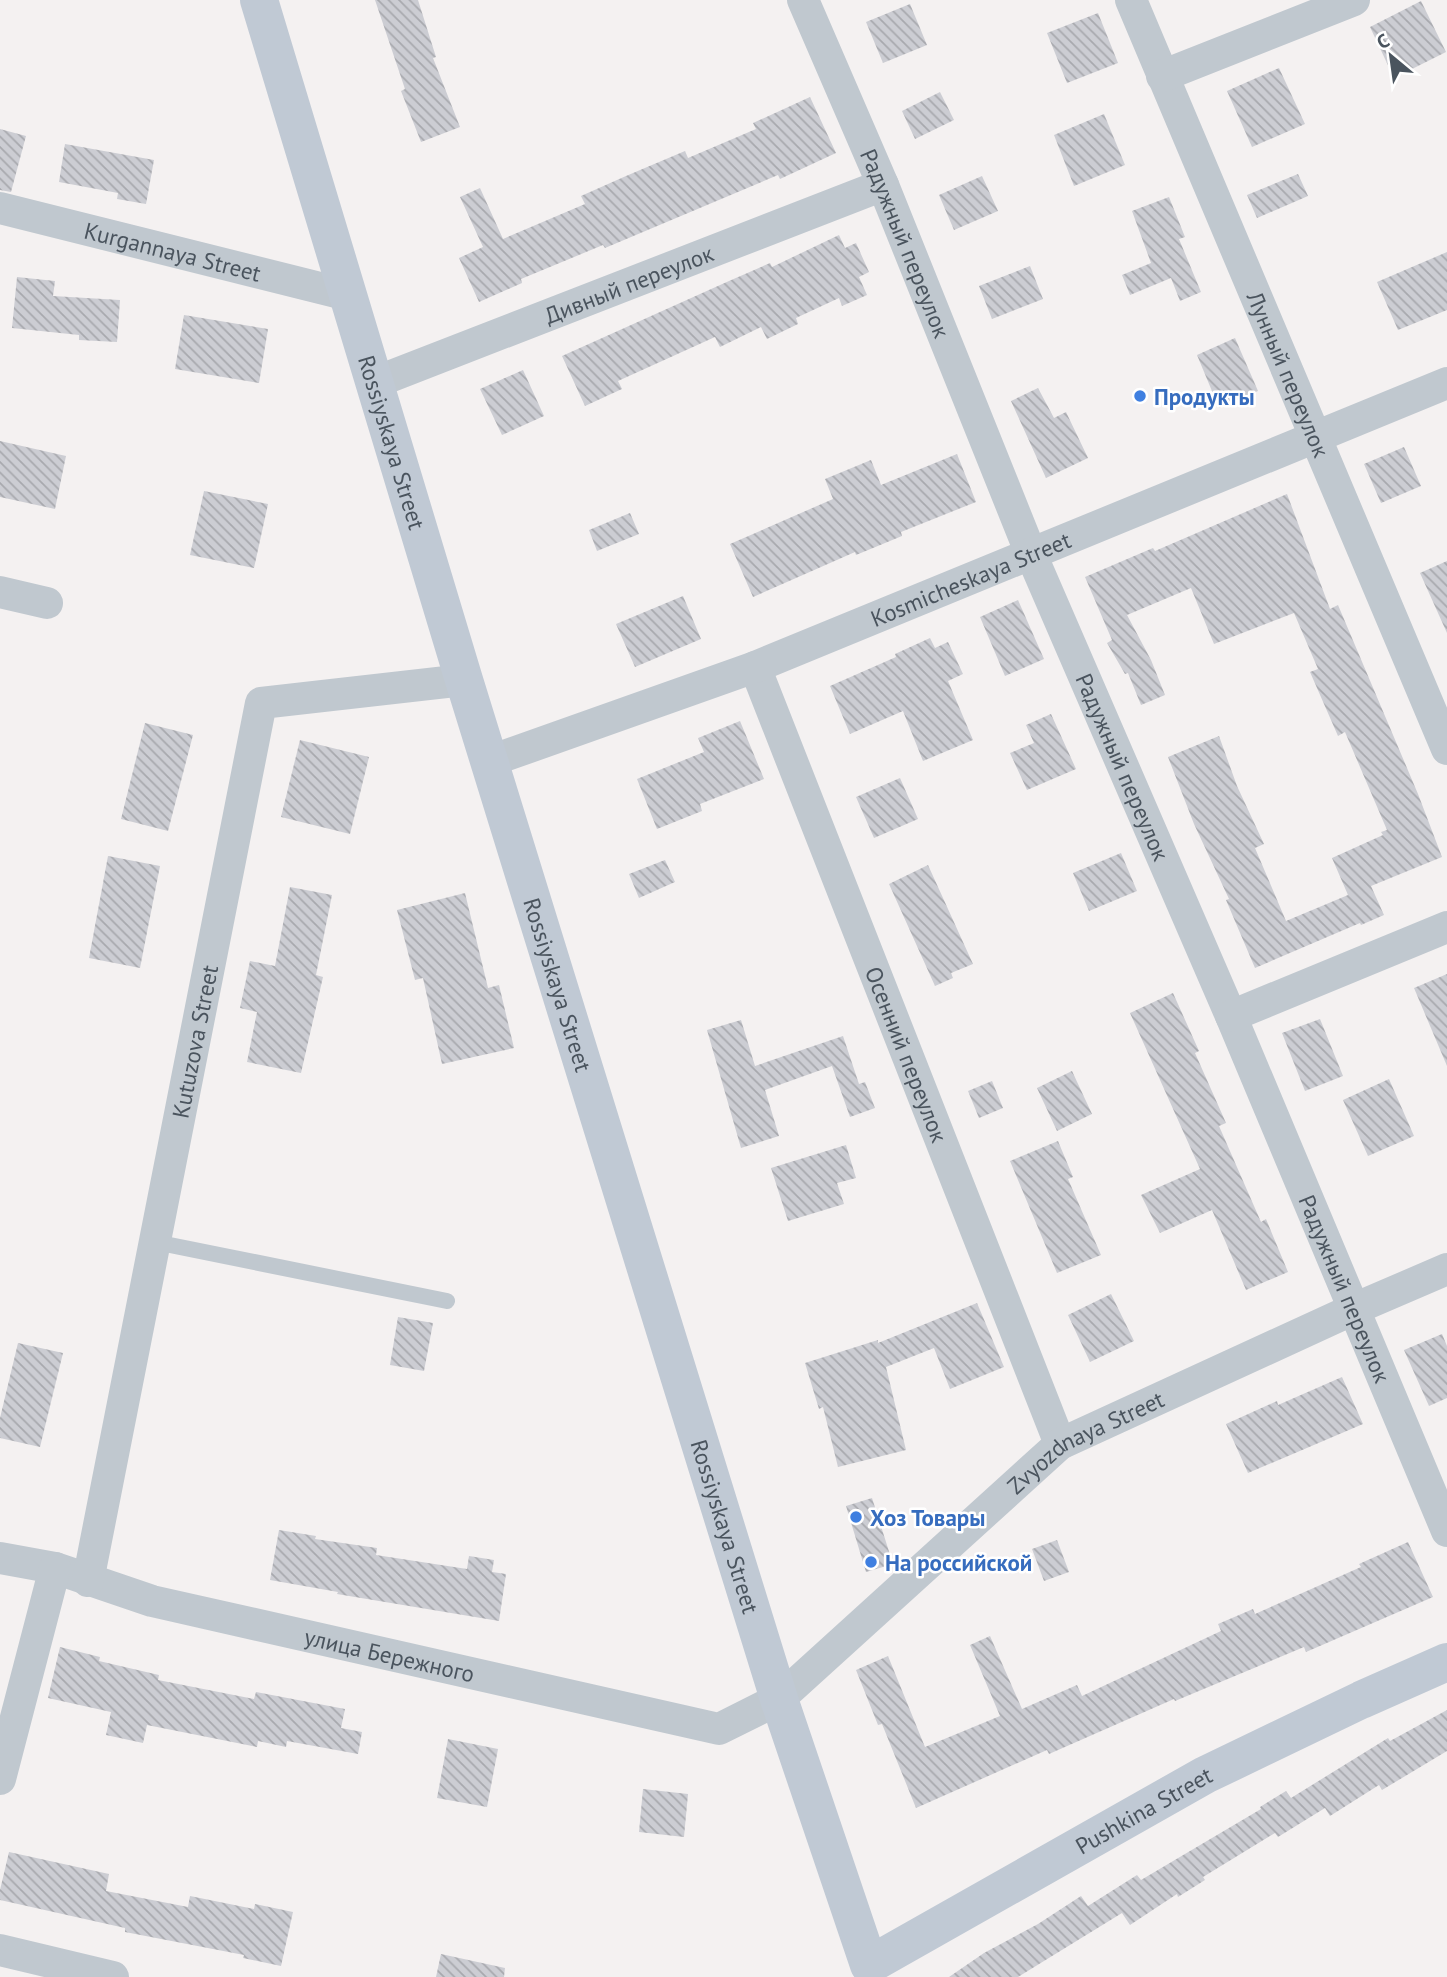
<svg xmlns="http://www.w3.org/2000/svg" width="1447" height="1977" viewBox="0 0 1447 1977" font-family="'PT Sans',sans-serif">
<defs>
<pattern id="building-back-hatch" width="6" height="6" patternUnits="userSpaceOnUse" patternTransform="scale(1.75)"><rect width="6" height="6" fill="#cccdd3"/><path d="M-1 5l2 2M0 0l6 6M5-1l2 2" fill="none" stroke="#a8a9ae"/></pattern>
</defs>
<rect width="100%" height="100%" fill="#f4f1f1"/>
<!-- building -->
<g fill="url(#building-back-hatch)">
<path d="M375,0H418L436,57L433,58L460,127L421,142L401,91L405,89Z"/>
<path d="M1421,1L1446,52L1394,78L1370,27Z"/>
<path d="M910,4L927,45L883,63L866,22Z"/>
<path d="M1098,13L1118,63L1067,83L1047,33Z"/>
<path d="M1279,68L1305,124L1252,147L1227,91Z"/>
<path d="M940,92L954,120L915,139L902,111Z"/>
<path d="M810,97L836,153L780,179L778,175L605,248L603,245L521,279L522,283L479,302L459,258L483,247L460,197L480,188L503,239L585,204L581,196L626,176L685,151L688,158L756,129L753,123Z"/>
<path d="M1104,114L1125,165L1074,186L1054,135Z"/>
<path d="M0,129L26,136L11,192L0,190Z"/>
<path d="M65,144L154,160L146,204L117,199L118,193L59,182Z"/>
<path d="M1298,174L1308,196L1257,218L1247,195Z"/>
<path d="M982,176L998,211L954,230L939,195Z"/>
<path d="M1169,197L1185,237L1179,239L1201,292L1180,301L1171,278L1130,295L1122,275L1151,263L1132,211Z"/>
<path d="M839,235L845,248L856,243L869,272L859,277L867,295L842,306L839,298L796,318L798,324L767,339L761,327L720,347L715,337L618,381L622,389L585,406L562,356L729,281L770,263L772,267Z"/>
<path d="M1447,252V310L1398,330L1377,282Z"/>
<path d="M1030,266L1043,299L992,319L979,286Z"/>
<path d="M17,277L55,281L53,296L120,300L117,342L79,340V335L12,328Z"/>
<path d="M184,315L268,329L259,383L175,369Z"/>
<path d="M1235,338L1258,391L1219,408L1197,355Z"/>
<path d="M523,370L544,416L502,435L480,389Z"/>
<path d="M1038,388L1054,418L1066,412L1088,458L1046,478L1011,401Z"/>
<path d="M0,441L66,456L55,509L0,497Z"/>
<path d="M1404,447L1421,486L1381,503L1364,464Z"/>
<path d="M957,454L976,502L901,532L902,536L856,555L855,552L753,597L730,544L833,499L825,479L871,460L881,485Z"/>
<path d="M204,491L268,504L254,568L190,555Z"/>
<path d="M1287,494L1330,609L1338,605L1418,794L1442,857L1371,886L1384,915L1361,925L1360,923L1255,968L1226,900L1229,899L1194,824L1168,757L1219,736L1237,786L1264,844L1255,848L1286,921L1348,895L1332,858L1383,835L1381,832L1387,830L1345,732L1338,736L1310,672L1318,669L1294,613L1214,644L1191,588L1127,615L1151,660L1165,695L1141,705L1128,673L1125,674L1107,643L1112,640L1085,577L1153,548L1155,551Z"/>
<path d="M630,513L639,534L597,551L589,530Z"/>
<path d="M1447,561V633L1420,573Z"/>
<path d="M683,596L701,639L635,667L616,624Z"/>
<path d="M1018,600L1044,659L1005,676L980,617Z"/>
<path d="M930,638L935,648L948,642L963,674L948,681L973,740L923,761L903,711L850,734L830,686L896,657L895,654Z"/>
<path d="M1051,714L1076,769L1027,790L1010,753L1034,743L1026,725Z"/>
<path d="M740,721L764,779L700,804L702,811L657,829L637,779L704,752L698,738Z"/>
<path d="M145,723L193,735L168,831L121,819Z"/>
<path d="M300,740L369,757L350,834L281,817Z"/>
<path d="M900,778L918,819L874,838L856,797Z"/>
<path d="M1121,853L1137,891L1089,911L1073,873Z"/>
<path d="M108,856L160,866L140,968L89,958Z"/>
<path d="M665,860L675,882L639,898L629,874Z"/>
<path d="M928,865L973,964L951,973L953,978L935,986L889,884Z"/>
<path d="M290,887L332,895L316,975L323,977L301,1073L247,1062L257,1012L240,1008L250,961L275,966Z"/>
<path d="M465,893L488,988L499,985L514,1048L442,1064L423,978L415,980L397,910Z"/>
<path d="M1447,974V1066L1414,988Z"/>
<path d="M1173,993L1199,1051L1195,1053L1226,1123L1219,1126L1261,1222L1266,1219L1288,1272L1246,1290L1212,1210L1160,1233L1141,1195L1200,1169L1130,1013Z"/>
<path d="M1320,1019L1343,1076L1305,1091L1282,1033Z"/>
<path d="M741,1020L755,1066L843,1036L859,1084L865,1082L875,1108L850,1117L832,1066L765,1090L779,1136L741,1148L707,1030Z"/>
<path d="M1072,1071L1092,1114L1057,1131L1037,1088Z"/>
<path d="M1389,1079L1414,1136L1368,1156L1343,1100Z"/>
<path d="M992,1081L1003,1108L979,1118L968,1091Z"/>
<path d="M1058,1141L1073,1177L1068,1179L1101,1255L1057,1273L1010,1161Z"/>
<path d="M846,1145L856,1178L837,1183L844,1204L788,1221L771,1168Z"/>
<path d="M1111,1294L1134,1341L1090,1362L1068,1315Z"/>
<path d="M977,1303L1004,1367L950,1389L934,1348L886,1367L906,1450L838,1467L823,1407L819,1409L805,1363L878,1340V1343Z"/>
<path d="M398,1317L433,1323L424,1371L390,1365Z"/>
<path d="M1442,1334L1447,1346V1398L1429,1406L1404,1350Z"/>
<path d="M18,1343L63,1353L40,1447L0,1438V1418Z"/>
<path d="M1342,1377L1363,1424L1248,1473L1226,1424L1277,1401L1278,1405Z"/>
<path d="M872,1498L893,1564L866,1572L846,1506Z"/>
<path d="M279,1530L316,1536L315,1539L377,1548L376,1555L467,1569L469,1556L494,1560L492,1572L506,1574L499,1621L337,1594L338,1592L270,1580Z"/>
<path d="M1057,1540L1069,1572L1044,1581L1032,1549Z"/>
<path d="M1408,1542L1433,1597L1306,1652L1304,1647L1175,1701L1174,1699L1049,1754L1047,1750L916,1808L882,1724L878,1725L856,1670L888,1656L925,1747L1000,1716L970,1645L990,1636L1022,1709L1077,1685L1082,1696L1221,1631L1218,1624L1253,1609L1255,1614L1361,1567L1359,1564Z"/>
<path d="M60,1647L100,1657L99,1661L159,1675L158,1680L254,1699L256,1692L345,1709L341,1728L362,1732L358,1754L287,1741L286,1747L258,1741L257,1747L147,1725L143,1743L106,1735L111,1712L48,1698Z"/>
<path d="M1447,1710V1751L1382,1790L1379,1785L1330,1816L1325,1808L1278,1837L1275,1833L1203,1877L1205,1880L1178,1897L1177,1894L1130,1925L1122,1913L1018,1977H949L984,1953L1038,1924L1081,1896L1088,1906L1137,1875L1141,1880L1261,1809L1260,1807L1286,1791L1291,1798L1388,1738L1390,1741Z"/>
<path d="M448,1739L498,1749L487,1807L437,1798Z"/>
<path d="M643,1789L688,1794L684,1837L639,1832Z"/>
<path d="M9,1852L109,1874L106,1891L188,1907L190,1896L254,1909L255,1904L293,1912L281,1966L243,1958L244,1955L125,1932V1928L0,1900V1890Z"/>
<path d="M441,1954L505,1968L504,1977H436Z"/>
</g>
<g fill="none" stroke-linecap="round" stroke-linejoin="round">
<!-- lane -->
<path stroke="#c0c8cf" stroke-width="16" d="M155,1242L447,1301"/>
<!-- street -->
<g stroke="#c0c8cf" stroke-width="32">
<path id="s1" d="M803,0L883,185L1031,554L1231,1016L1447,1531"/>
<path id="s2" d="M1131,0L1447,749"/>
<path d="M1162,76L1354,0"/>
<path id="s3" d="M0,208L348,295"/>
<path id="s4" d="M376,382L883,185"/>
<path d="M0,592L47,603"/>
<path id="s5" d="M755,667L1060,1444"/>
<path id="s6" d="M490,761L755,667L1447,383"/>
<path d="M1231,1016L1447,927"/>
<path id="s7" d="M0,1558L55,1568L152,1601L719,1729L779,1699L1060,1444L1354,1309L1447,1269"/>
<path id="s8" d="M88,1581L261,703L464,680"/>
<path d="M0,1779L55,1568"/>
<path d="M0,1950L113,1977"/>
</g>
<!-- secondary -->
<path stroke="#c0c9d4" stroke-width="38" id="s9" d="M259,0L464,680L779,1699L869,1965L1205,1775L1361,1700L1447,1662"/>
</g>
<!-- markers -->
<g fill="#3f7fe0" stroke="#fff" stroke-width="2.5">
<circle cx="1140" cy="396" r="7"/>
<circle cx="856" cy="1517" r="7"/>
<circle cx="871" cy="1562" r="7"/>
</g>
<g text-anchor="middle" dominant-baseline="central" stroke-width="5" stroke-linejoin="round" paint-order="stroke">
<!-- street labels -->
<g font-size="23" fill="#4a545e" stroke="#fff">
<text stroke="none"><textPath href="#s1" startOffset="264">Радужный переулок</textPath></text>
<text stroke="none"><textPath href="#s3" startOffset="178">Kurgannaya Street</textPath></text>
<text stroke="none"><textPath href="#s4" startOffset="271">Дивный переулок</textPath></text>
<text stroke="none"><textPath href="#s2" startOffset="406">Лунный переулок</textPath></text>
<text stroke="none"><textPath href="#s9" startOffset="462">Rossiyskaya Street</textPath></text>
<text stroke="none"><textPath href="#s6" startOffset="514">Kosmicheskaya Street</textPath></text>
<text stroke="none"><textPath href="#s1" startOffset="831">Радужный переулок</textPath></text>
<text stroke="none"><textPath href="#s9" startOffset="1029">Rossiyskaya Street</textPath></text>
<text stroke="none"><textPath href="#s8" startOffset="550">Kutuzova Street</textPath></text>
<text stroke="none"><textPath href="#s5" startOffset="416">Осенний переулок</textPath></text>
<text stroke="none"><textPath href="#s1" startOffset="1398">Радужный переулок</textPath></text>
<text stroke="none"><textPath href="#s7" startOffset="1209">Zvyozdnaya Street</textPath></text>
<text stroke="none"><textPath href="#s9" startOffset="1596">Rossiyskaya Street</textPath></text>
<text stroke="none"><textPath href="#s7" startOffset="402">улица Бережного</textPath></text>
<text stroke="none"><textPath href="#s9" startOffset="2373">Pushkina Street</textPath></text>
</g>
<!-- shop labels -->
<g font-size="23" font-weight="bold" fill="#366cbe" stroke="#fff" text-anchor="start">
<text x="1154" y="396">Продукты</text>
<text x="870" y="1517">Хоз Товары</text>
<text x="885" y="1562">На российской</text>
</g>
</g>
<!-- north arrow -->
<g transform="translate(1391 56) rotate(331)" stroke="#ffffff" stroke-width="5" paint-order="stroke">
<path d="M0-5L12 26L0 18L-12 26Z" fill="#4a545e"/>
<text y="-10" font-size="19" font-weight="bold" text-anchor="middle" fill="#4a545e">С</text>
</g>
</svg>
